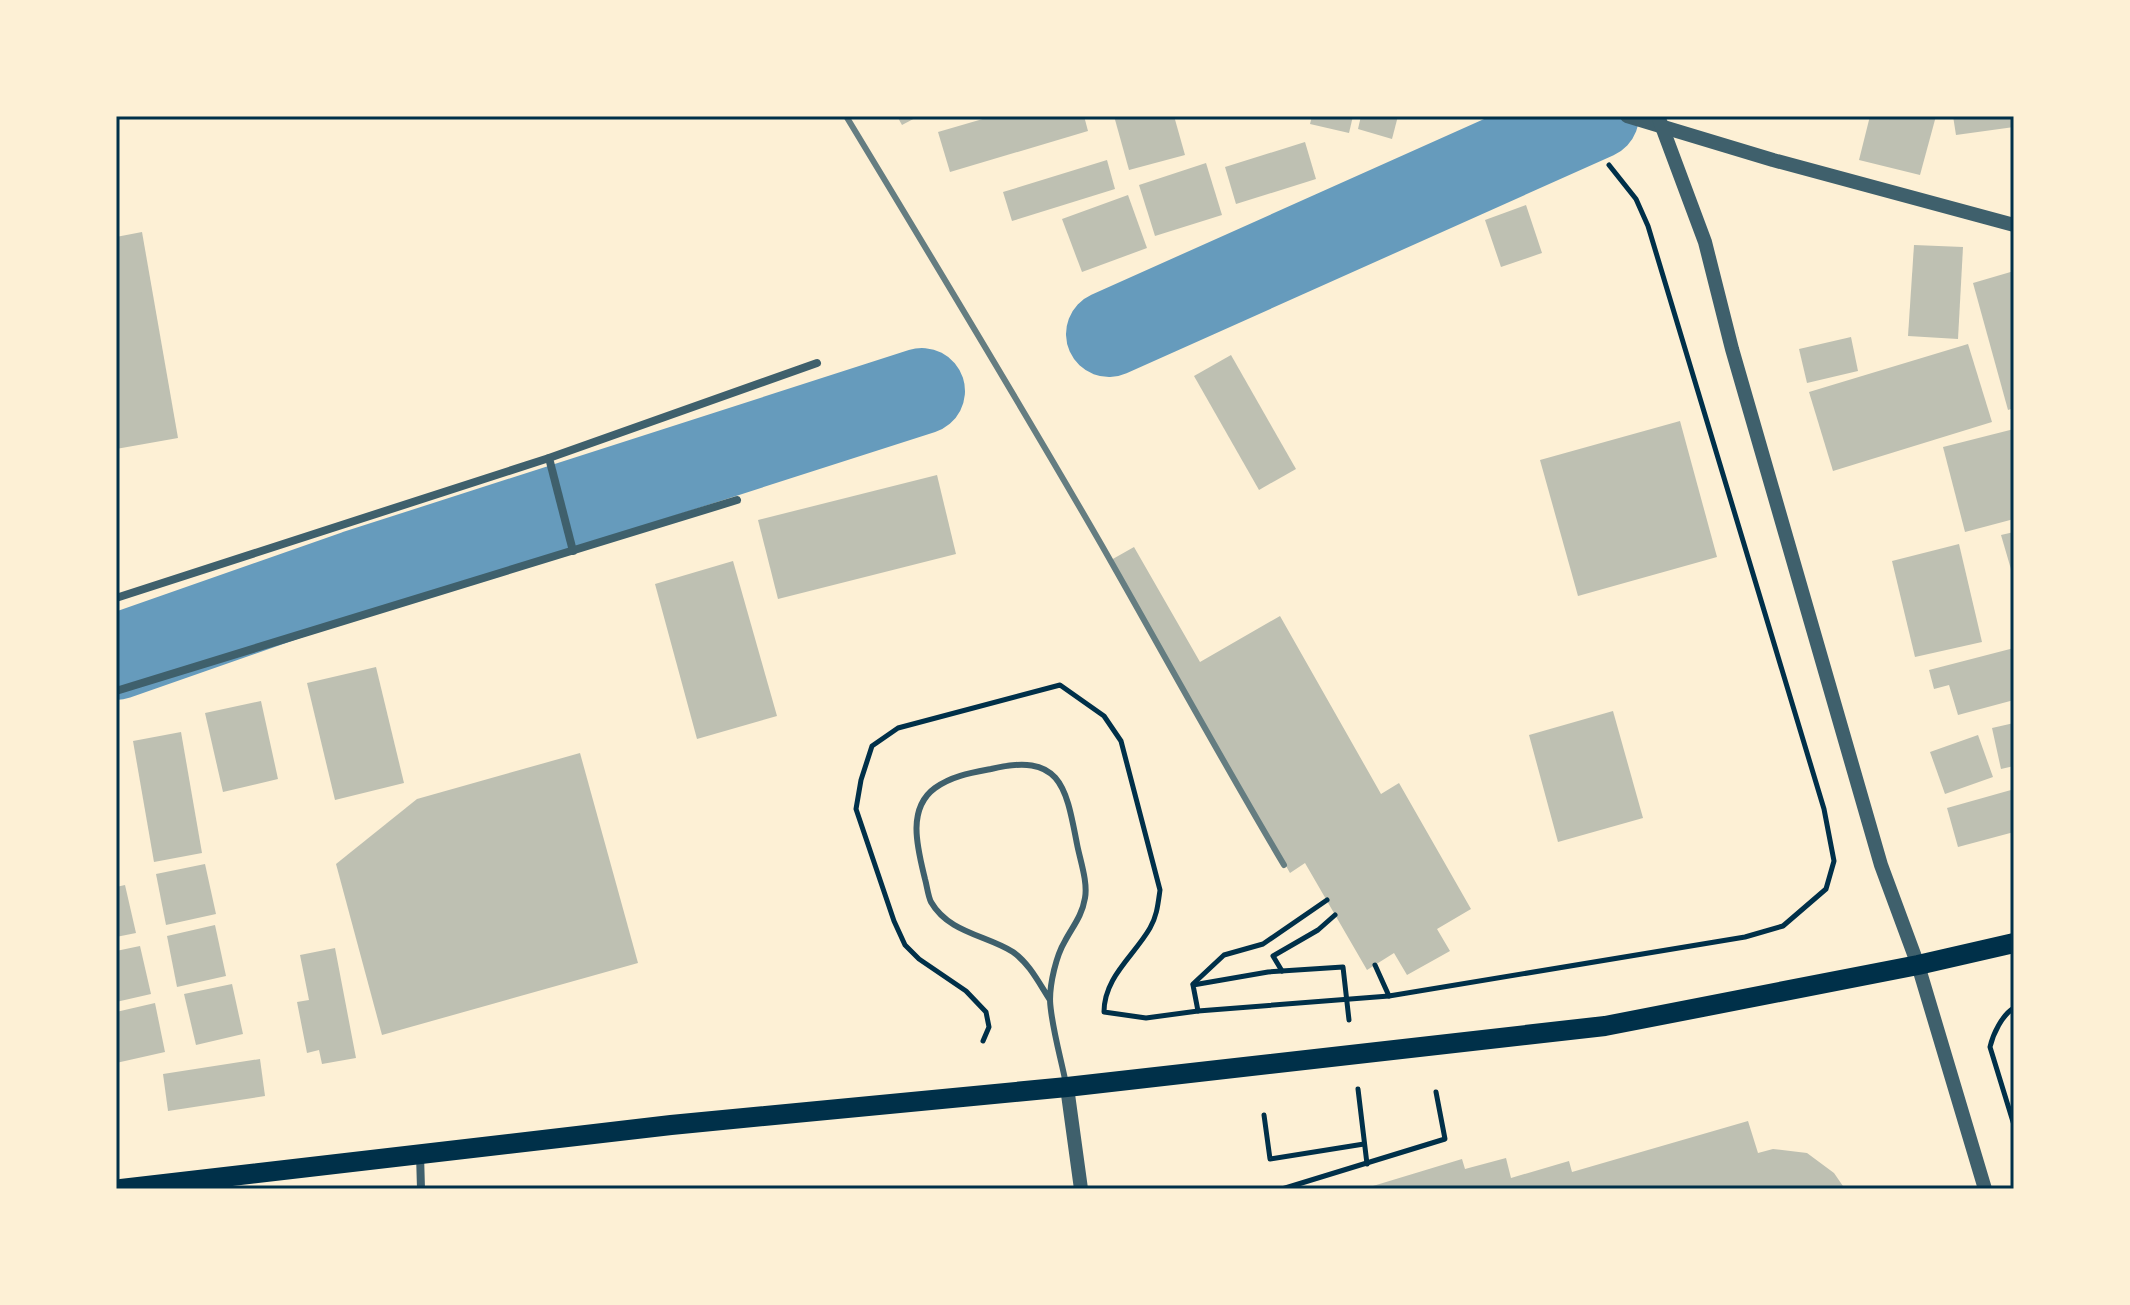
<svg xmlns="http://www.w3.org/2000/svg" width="2130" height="1305" viewBox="0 0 2130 1305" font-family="'IBM Plex Sans',sans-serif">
<rect width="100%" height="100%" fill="#fdf0d5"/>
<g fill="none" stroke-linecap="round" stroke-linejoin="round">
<!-- river -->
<g stroke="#669bbc" stroke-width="86">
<path d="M1109,334L1596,116"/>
<path d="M116,657L356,573L922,391"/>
</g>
</g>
<!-- building -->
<g fill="#bec0b2">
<path d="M897,116H919L902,125Z"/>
<path d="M993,116H1084L1088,131L950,172L938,132Z"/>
<path d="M1114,116H1174L1185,155L1129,170Z"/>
<path d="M1312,116H1353L1349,133L1310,124Z"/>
<path d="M1361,116H1398L1392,139L1358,129Z"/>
<path d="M1870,116H1936L1920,175L1859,160Z"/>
<path d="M1953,116H2014V127L1956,135Z"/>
<path d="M1305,142L1316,179L1236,204L1225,167Z"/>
<path d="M1107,160L1115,189L1012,221L1003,192Z"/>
<path d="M1206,163L1222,215L1155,236L1139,185Z"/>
<path d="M1128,195L1147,248L1082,272L1062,219Z"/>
<path d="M1526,205L1542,253L1501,267L1485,220Z"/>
<path d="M142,232L178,438L116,449V237Z"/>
<path d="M1914,245L1963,247L1958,339L1908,336Z"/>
<path d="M2014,271V408L2008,410L1973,283Z"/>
<path d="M1851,337L1858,371L1807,383L1799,349Z"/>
<path d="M1968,344L1992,422L1833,471L1809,392Z"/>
<path d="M1231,355L1296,469L1259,490L1194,376Z"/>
<path d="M1680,421L1717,557L1578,596L1540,460Z"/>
<path d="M2014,429V519L1965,532L1943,447Z"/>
<path d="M937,475L956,554L778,599L758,520Z"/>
<path d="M2014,532V576H2013L2001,535Z"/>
<path d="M1959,544L1982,642L1915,657L1892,561Z"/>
<path d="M1134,547L1200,662L1280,616L1381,794L1399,783L1471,909L1437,929L1450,951L1407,975L1394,953L1367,970L1305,863L1290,873L1111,560Z"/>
<path d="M733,561L777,716L697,739L655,584Z"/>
<path d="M2014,648V700L1958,715L1949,685L1934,689L1929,670Z"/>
<path d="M376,667L404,783L335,800L307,683Z"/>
<path d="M261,701L278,779L223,792L205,713Z"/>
<path d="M1613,711L1643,818L1558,842L1529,735Z"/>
<path d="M2014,723V766L2001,769L1992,728Z"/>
<path d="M181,732L202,853L154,862L133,741Z"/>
<path d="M1978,735L1993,777L1945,794L1930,752Z"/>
<path d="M580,753L638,963L382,1035L336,864L417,799Z"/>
<path d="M2011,790L2014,801V832L1958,847L1947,808Z"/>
<path d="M205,864L216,914L166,925L156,874Z"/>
<path d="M125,885L136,933L116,937V887Z"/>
<path d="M215,925L226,976L177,987L167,936Z"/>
<path d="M140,946L151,994L116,1002V951Z"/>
<path d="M335,948L356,1058L322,1064L319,1050L307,1053L297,1002L309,1000L300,955Z"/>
<path d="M232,984L243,1034L196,1045L184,994Z"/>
<path d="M155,1003L165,1052L116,1063V1012Z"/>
<path d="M260,1059L265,1096L168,1111L163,1074Z"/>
<path d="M1748,1121L1758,1153L1773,1149L1807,1153L1834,1173L1845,1189H1363L1462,1159L1465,1169L1506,1158L1511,1178L1569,1161L1572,1172Z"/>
</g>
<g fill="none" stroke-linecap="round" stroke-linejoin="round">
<!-- path -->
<g stroke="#003049" stroke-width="5">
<path d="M1375,965L1389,996"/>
<path d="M1282,971L1273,956L1318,930L1335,915"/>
<path d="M1193,984L1224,955L1263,944L1327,900"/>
<path d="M2014,1008C2002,1015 1993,1034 1990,1047L2014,1125"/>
<path d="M1198,1011L1193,985L1268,972L1343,967L1349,1020"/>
<path d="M983,1041L989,1027L986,1012L966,991L919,959L905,945L894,921L856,809L861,780L872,746L898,728L1060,685L1104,716L1121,741L1160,890C1158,904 1157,916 1150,928C1134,956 1104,977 1104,1012L1146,1018L1198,1011L1389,996L1745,937L1783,926L1826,889L1834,861L1824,809L1648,226L1636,199L1609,165"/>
<path d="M1358,1089L1367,1164"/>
<path d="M1264,1115L1270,1159L1364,1144"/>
<path d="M1282,1189L1445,1139L1436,1092"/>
</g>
<!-- service -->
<path stroke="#3f606c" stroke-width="6" d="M1050,1000C1039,983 1029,963 1013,952C986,935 949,933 931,902C928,896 927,886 925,879C918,850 906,809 935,788C952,776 970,773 991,769C1061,752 1066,787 1077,844C1080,860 1088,882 1085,898C1082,916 1073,926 1065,941C1056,956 1050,983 1050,1000C1051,1025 1061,1058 1066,1084"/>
<!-- minor -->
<g stroke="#3f606c" stroke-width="8">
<path d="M549,458L573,551"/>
<path d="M116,598L549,458L817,363"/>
<path d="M116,691L737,500"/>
<path d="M420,1154L421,1189"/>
</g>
<!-- tertiary -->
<g stroke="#3f606c" stroke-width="14">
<path d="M1627,116L1773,160L2014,225"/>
<path d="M1658,116L1705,242L1732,349L1881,865L1918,965L1985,1189"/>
<path d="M1067,1087L1081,1189"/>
</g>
<!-- primary -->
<path stroke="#003049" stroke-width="20" d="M121,1189L671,1125L1067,1087L1605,1026L1918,965L2014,943"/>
<!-- rail -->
<path stroke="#657d81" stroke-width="6" d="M846,116C932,258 1018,400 1101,544C1162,651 1221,759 1284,865"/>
</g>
<!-- border -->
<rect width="2130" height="1305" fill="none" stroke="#fdf0d5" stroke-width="236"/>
<rect x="118" y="118" width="1894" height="1069" fill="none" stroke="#003049" stroke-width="3"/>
</svg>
